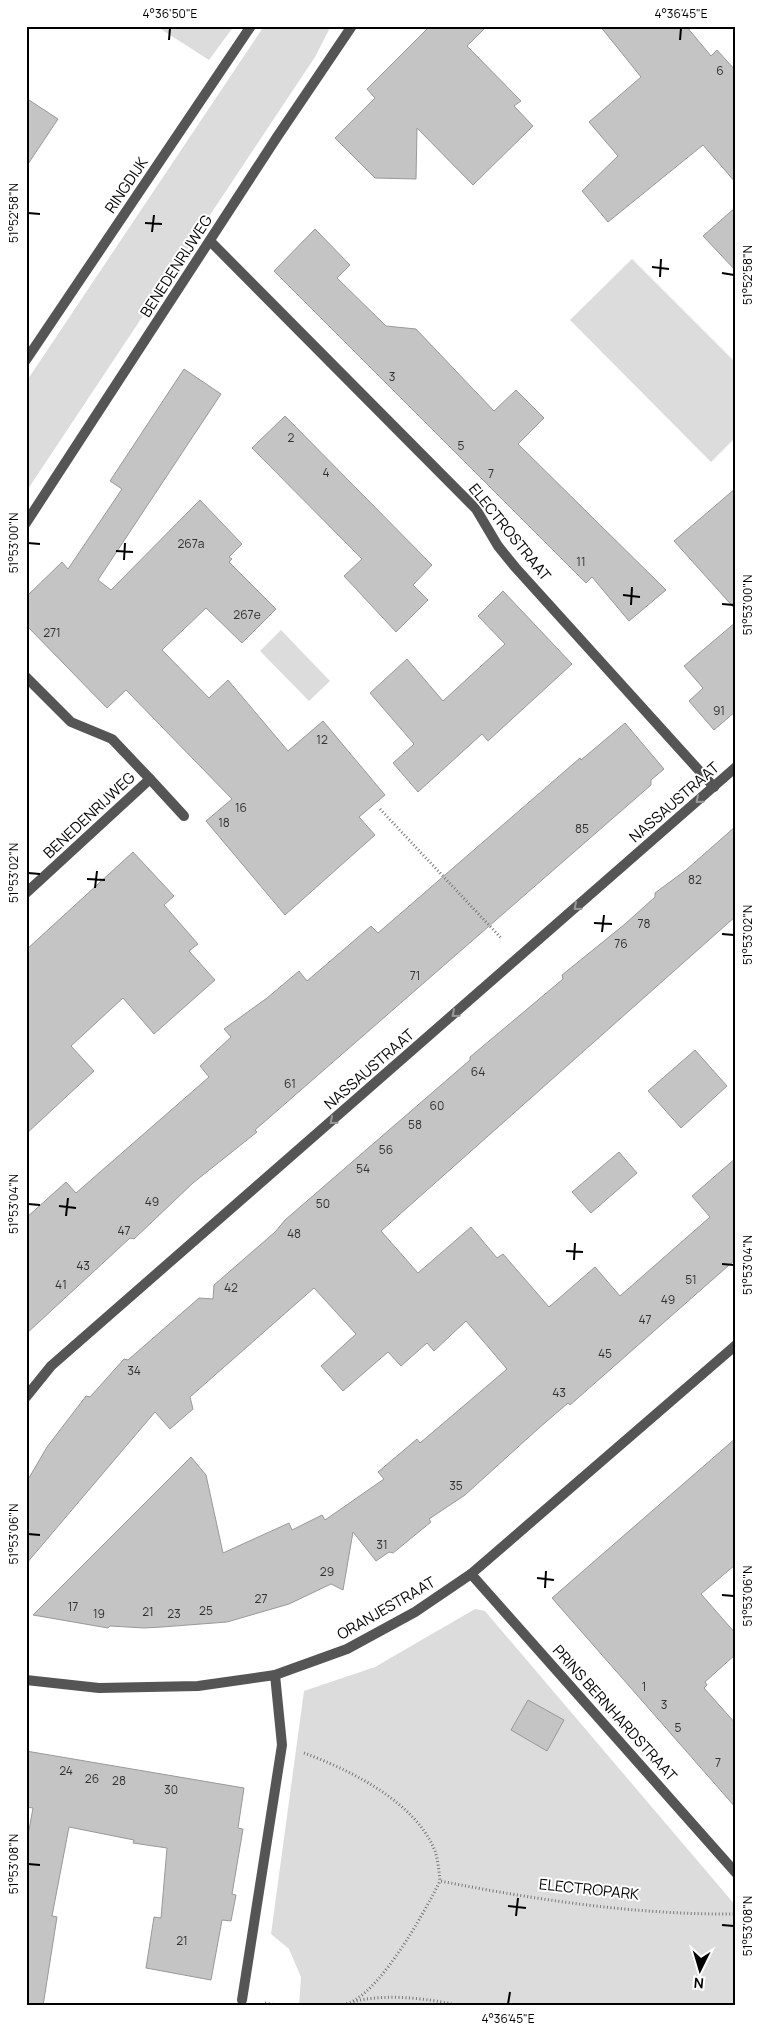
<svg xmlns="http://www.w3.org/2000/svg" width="762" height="2032" viewBox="0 0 762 2032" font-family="Manrope,sans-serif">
<rect width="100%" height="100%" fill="#fff"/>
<!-- green -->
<g fill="#dcdcdc">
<path d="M156,26H234L209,60Z"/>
<path d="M264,26H331L315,57L26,492V382Z"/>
<path d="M632,259L736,363V437L711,462L570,320Z"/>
<path d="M281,630L330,681L309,701L260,651Z"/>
<path d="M475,1609L485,1611L736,1906V2006H299L301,1977L289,1949L271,1934L304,1691L375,1667Z"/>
</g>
<!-- building -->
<g fill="#c4c4c4" stroke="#999">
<path d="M430,26H487L467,46L521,101L514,106L533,126L473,185L417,128L416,179L375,178L335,138L375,98L367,89Z"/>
<path d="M600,26H686L711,56L717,50L736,71V183L703,145L608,222L582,191L618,156L589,122L641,77Z"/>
<path d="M26,98L58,119L26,167Z"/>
<path d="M736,207V271L703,236Z"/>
<path d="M315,229L350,265L337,278L386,326L416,329L494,411L516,390L544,418L518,444L666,590L629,621L592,577L586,583L274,271Z"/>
<path d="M184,369L221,394L98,580L111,590L200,500L242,544L229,557L232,559L229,562L276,609L242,643L206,608L162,650L209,698L228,680L288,751L323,721L385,795L359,817L375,835L285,915L206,821L232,799L126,690L107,708L26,625V597L62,562L68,569L122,489L110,481Z"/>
<path d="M285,416L432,565L413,585L428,600L396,632L344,576L362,559L252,448Z"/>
<path d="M736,488V610L674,541Z"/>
<path d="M503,591L572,664L488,741L482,734L418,792L393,763L414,744L370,693L407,659L443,701L505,644L478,616Z"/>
<path d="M736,622V711L714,730L689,701L703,688L684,666Z"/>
<path d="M625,723L664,769L651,780V785L255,1130L257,1132L193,1183L134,1239L130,1238L26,1334V1218L66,1182L76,1193L209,1077L200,1066L231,1037L224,1029L267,998L299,971L307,981L371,926L378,933L580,758L581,760Z"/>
<path d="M736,826V916L381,1231L418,1273L471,1227L497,1258L503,1254L549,1307L595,1267L620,1296L710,1217L692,1196L736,1158V1259L570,1405L568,1403L539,1428L465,1495L429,1519L431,1522L393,1553L389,1552L376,1561L353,1532L343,1590L331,1584L289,1604L227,1622L162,1627L144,1628L110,1626L108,1628L33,1615L191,1457L206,1475L223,1553L289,1523L292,1530L322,1515L325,1520L384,1479L378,1472L417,1439L420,1443L507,1369L466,1321L434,1351L427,1343L401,1366L388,1352L343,1391L321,1366L356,1334L314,1288L190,1397L193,1409L170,1429L155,1412L26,1564V1483L47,1447L86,1396L90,1397L124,1359L128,1360L199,1298L213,1299L214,1285L275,1232L285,1220L470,1060V1057L563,979L562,975L625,924L655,897V893L686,870Z"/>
<path d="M133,852L174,896L164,905L198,944L189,951L215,980L154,1034L123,998L71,1046L94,1071L26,1134V950Z"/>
<path d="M695,1050L727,1086L681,1128L648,1091Z"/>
<path d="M619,1152L637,1173L591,1213L572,1192Z"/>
<path d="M736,1438V1564L701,1594L736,1634V1654L705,1682L707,1685L704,1688L736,1724V1808L552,1598Z"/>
<path d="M528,1700L564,1720L547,1751L511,1730Z"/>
<path d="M26,1751L244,1788L238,1828L243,1829L232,1894L236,1895L231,1921L222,1920L211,1980L146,1968L154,1917L161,1918L167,1848L133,1843L134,1840L69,1827L52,1916L57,1917L43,2006H26V1846L33,1808L26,1807Z"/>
</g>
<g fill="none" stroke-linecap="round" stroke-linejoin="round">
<!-- path -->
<g stroke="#777" stroke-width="3" stroke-dasharray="1 2.5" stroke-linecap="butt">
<path d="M380,809L502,939"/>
<path d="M304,1753C350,1770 416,1802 435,1851C438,1860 439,1871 440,1881C537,1900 637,1915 736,1914"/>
<path d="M353,2001C385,1984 424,1913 440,1881"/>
<path d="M265,2003L282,2006"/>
<path d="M340,2006C374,1992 424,1997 460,2006"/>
</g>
<!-- service -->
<path stroke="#555" stroke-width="10" d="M242,2000L282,1745L275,1675"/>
<!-- minor -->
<g stroke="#555" stroke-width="10">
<path d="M210,241L476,509L498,546L515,567L714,787"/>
<path d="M26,360L251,26"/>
<path d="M26,523L277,137L352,26"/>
<path d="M26,677L71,722L112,739L150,779L26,893"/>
<path d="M150,779L184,816"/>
<path d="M26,1397L51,1366L736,767"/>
<path d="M471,1574L736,1873"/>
<path d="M26,1680L99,1688L198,1686L275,1675L347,1649L415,1612L471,1574L736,1345"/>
</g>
</g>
<!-- one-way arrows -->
<defs><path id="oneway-chevron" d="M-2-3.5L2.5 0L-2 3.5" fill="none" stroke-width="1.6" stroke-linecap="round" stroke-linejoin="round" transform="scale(1.25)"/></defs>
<g stroke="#999">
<use href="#oneway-chevron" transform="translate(699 800) rotate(139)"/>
<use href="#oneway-chevron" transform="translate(577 907) rotate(139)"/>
<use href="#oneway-chevron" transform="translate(455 1014) rotate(139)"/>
<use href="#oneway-chevron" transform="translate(333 1121) rotate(139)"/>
</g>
<!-- ticks -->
<path fill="none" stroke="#000" stroke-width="2" d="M169,40L170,28M680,40L681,28M28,213L40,214M145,223L162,224M152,232L154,215M652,267L669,269M722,273L734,275M660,277L661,259M28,543L40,544M116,551L133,552M124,560L125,543M623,595L640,597M722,604L734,605M631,605L632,587M28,873L40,874M87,879L105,880M95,888L97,871M594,923L612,924M602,932L604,915M722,934L734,935M28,1204L40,1205M59,1206L76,1208M66,1216L68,1198M566,1251L583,1252M574,1260L575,1243M722,1264L734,1265M28,1534L40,1535M537,1578L554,1580M545,1588L546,1571M722,1595L734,1596M28,1864L40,1865M508,1906L526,1908M516,1916L518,1898M722,1925L734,1926M508,2004L510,1992"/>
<g text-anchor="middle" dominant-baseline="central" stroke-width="4" stroke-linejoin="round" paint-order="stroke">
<!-- number labels -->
<g font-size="12" fill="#313131">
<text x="720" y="70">6</text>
<text x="392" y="376">3</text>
<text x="291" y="437">2</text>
<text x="461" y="445">5</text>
<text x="326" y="472">4</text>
<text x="491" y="473">7</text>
<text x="191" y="543">267a</text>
<text x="581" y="561">11</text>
<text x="247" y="614">267e</text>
<text x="52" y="632">271</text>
<text x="719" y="710">91</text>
<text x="322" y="739">12</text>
<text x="241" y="807">16</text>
<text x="224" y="822">18</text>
<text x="582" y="828">85</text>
<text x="695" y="879">82</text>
<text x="644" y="923">78</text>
<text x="621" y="943">76</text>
<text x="415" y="975">71</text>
<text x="478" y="1071">64</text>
<text x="290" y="1083">61</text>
<text x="437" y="1105">60</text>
<text x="415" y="1124">58</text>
<text x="386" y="1149">56</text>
<text x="363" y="1168">54</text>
<text x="152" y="1201">49</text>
<text x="323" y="1203">50</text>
<text x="124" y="1230">47</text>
<text x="294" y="1233">48</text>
<text x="83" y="1265">43</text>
<text x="691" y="1279">51</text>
<text x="61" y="1284">41</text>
<text x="231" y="1287">42</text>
<text x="668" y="1299">49</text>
<text x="645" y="1319">47</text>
<text x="605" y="1353">45</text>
<text x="134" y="1370">34</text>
<text x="559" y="1392">43</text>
<text x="456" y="1485">35</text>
<text x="382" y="1544">31</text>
<text x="327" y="1571">29</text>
<text x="261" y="1598">27</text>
<text x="73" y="1606">17</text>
<text x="206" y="1610">25</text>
<text x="148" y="1611">21</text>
<text x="99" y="1613">19</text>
<text x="174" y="1613">23</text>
<text x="644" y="1686">1</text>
<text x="664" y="1704">3</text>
<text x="678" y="1727">5</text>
<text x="718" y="1762">7</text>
<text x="66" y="1770">24</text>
<text x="92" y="1778">26</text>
<text x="119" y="1780">28</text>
<text x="171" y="1789">30</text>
<text x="182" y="1940">21</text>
</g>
<!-- street labels -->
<g font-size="15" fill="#000" stroke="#fff">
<text transform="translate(126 185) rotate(-56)">RINGDIJK</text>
<text transform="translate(176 266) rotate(-57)">BENEDENRIJWEG</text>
<text transform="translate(510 532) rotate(51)">ELECTROSTRAAT</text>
<text transform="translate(674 802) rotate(-41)">NASSAUSTRAAT</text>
<text transform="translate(89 815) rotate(-43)">BENEDENRIJWEG</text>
<text transform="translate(369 1069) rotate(-41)">NASSAUSTRAAT</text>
<text transform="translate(386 1608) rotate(-30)">ORANJESTRAAT</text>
<text transform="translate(615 1713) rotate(48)">PRINS BERNHARDSTRAAT</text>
<text transform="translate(589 1889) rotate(6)">ELECTROPARK</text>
</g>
</g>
<!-- border -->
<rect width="762" height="2032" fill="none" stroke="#ffffff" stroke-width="55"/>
<!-- north arrow -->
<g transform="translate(700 1970) rotate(185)" stroke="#ffffff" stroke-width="4" paint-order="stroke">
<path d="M0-4L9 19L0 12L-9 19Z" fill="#000000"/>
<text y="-8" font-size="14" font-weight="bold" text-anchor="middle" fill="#000000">N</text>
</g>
<rect x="28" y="28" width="706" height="1976" fill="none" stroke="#000" stroke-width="2"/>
<g font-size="12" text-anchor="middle" fill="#000">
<text x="170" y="18">4°36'50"E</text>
<text x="681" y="18">4°36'45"E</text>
<text transform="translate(14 213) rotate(-90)" y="4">51°52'58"N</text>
<text transform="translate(748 275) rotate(-90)" y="4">51°52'58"N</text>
<text transform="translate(14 543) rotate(-90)" y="4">51°53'00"N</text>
<text transform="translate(748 605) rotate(-90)" y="4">51°53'00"N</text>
<text transform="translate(14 873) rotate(-90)" y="4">51°53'02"N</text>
<text transform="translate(748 935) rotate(-90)" y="4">51°53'02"N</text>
<text transform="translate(14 1204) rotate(-90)" y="4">51°53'04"N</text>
<text transform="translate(748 1265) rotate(-90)" y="4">51°53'04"N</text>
<text transform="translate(14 1534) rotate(-90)" y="4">51°53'06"N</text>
<text transform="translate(748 1596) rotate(-90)" y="4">51°53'06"N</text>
<text transform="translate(14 1864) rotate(-90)" y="4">51°53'08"N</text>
<text transform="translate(748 1926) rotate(-90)" y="4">51°53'08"N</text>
<text x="508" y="2023">4°36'45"E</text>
</g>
</svg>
